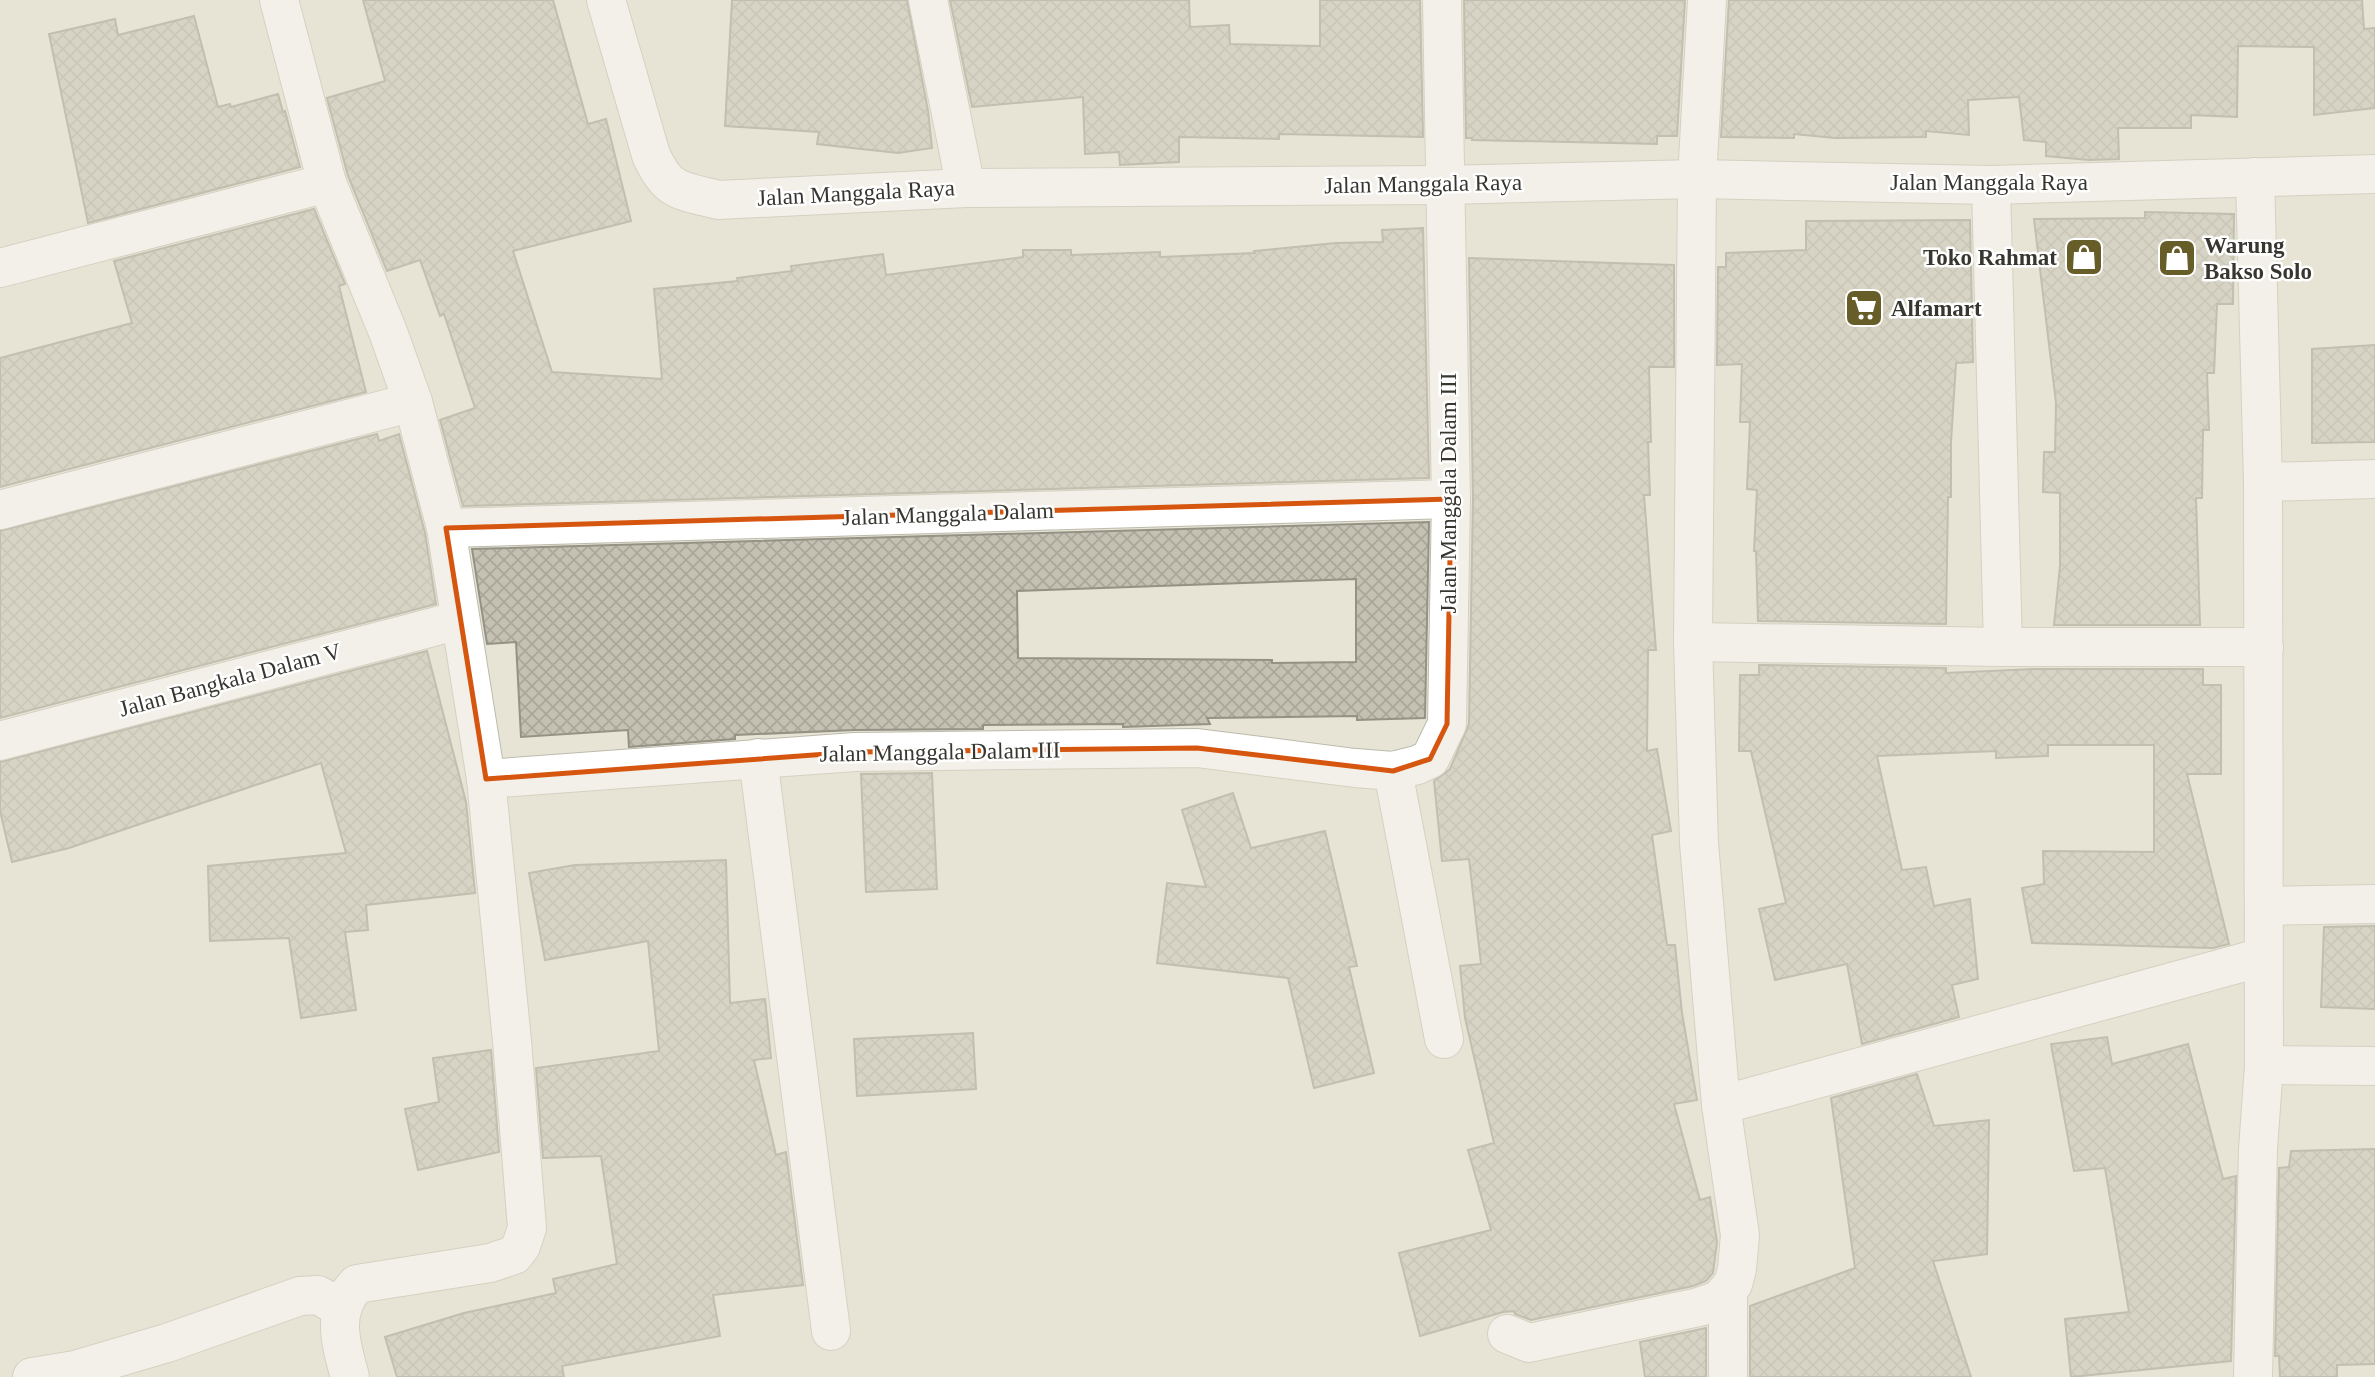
<svg xmlns="http://www.w3.org/2000/svg" width="2375" height="1377" viewBox="0 0 2375 1377" font-family="Georgia,serif">
<defs>
<pattern id="building-cross-hatch" width="8" height="8" patternUnits="userSpaceOnUse" patternTransform="scale(1.75)"><rect width="8" height="8" fill="#c4c1b3"/><path d="M0 0l8 8M0 8l8-8" fill="none" stroke="#a9a69a"/></pattern>
</defs>
<rect width="100%" height="100%" fill="#e7e4d5"/>
<!-- building -->
<g fill="url(#building-cross-hatch)" stroke="#949284" stroke-width="2" fill-rule="evenodd">
<path d="M363,0H553L588,124L606,119L631,221L513,251L552,372L662,379L654,289L738,281L737,278L792,271L791,266L883,254L886,275L1023,257V250H1071V255L1160,252V257L1255,253L1254,251L1336,243L1383,242L1382,230L1423,228L1429,478L463,506L440,420L475,408L444,314L440,316L420,260L387,271L348,176L327,98L385,81Z"/>
<path d="M732,0H907L928,111L932,148L898,153L817,144L819,132L725,126Z"/>
<path d="M950,0H1189L1190,27L1229,25L1230,44L1320,46V0H1420L1423,137L1279,134V139L1179,137V162L1120,165L1119,152L1085,154L1083,97L972,107Z"/>
<path d="M1464,0H1685L1677,136H1657V144L1472,140V138H1466Z"/>
<path d="M1729,0H2362L2364,29L2375,28V108L2314,115V47L2238,46L2237,117L2191,115V128H2118L2119,159L2089,160L2046,156V142L2024,140L2019,97L1968,100L1969,135L1926,131V137L1835,138L1794,134V138L1721,137Z"/>
<path d="M194,16L218,107L230,104L231,107L278,94L283,112L285,111L300,167L88,223L49,34L115,19L118,35Z"/>
<path d="M314,209L345,284L339,286L366,392L0,487V358L132,323L114,261Z"/>
<path d="M2145,212L2234,214L2233,304H2217L2214,373H2207L2209,430H2203L2202,498H2196L2200,625H2054L2060,566V493L2043,492L2044,452H2055L2056,403L2034,219L2145,218Z"/>
<path d="M1970,220L1973,362L1956,363L1951,442V497H1948L1946,624L1758,621L1756,551H1754L1757,490L1747,489L1750,422H1740L1742,364L1717,365L1718,267H1726V253L1806,250V221Z"/>
<path d="M1469,258L1674,265V367H1649L1651,442H1648L1650,495H1644L1656,650H1648L1647,751L1657,749L1671,831L1652,835L1667,945H1675L1682,1013L1697,1100L1674,1104L1700,1200L1710,1197L1717,1242L1713,1273L1706,1281L1693,1286L1531,1320L1515,1314L1514,1311L1503,1312L1420,1336L1399,1253L1491,1230L1468,1150L1494,1143L1465,1018L1460,966L1481,964L1469,859L1442,861L1434,781L1450,769L1469,724L1473,499Z"/>
<path d="M2375,345V442L2312,443V349Z"/>
<path d="M377,434L379,441L399,434L425,533L436,604L0,718V531Z"/>
<path d="M1429,522L1425,718L1357,720V716L1207,718L1210,724L1123,727V724L983,725V729L855,730L735,735V739L629,747L628,730L521,737L516,642L487,644L472,549ZM1356,579V662L1272,663V660L1018,658L1017,591Z"/>
<path d="M427,651L466,802L475,893L366,905L368,930L345,932L356,1010L301,1018L289,938L210,941L208,866L346,853L321,763L69,848L12,862L0,811V762Z"/>
<path d="M1759,665L1946,668V673L2035,669H2203V685H2221V774H2187L2229,944L2213,948L2032,943L2022,888L2044,884L2043,851L2154,852V745H2048V756L1996,758V751L1877,756L1902,870L1926,867L1934,906L1970,899L1978,979L1952,985L1959,1017L1862,1044L1847,964L1775,980L1759,909L1786,903L1751,751H1739L1740,675H1759Z"/>
<path d="M932,773L937,889L866,892L861,774Z"/>
<path d="M1233,793L1251,848L1325,831L1357,966L1349,967L1374,1073L1314,1088L1288,978L1157,963L1167,883L1206,887L1182,810Z"/>
<path d="M726,860L730,1003L765,999L771,1058L754,1060L776,1155L786,1152L803,1285L713,1295L720,1336L562,1366L564,1377H397L385,1337L464,1313L556,1293L553,1279L617,1264L601,1156L543,1158L536,1068L659,1051L648,941L545,960L529,873L575,865Z"/>
<path d="M2375,926V1009L2321,1007L2324,927Z"/>
<path d="M973,1033L976,1089L857,1096L854,1039Z"/>
<path d="M2107,1037L2112,1064L2188,1044L2223,1179L2236,1176L2231,1361L2071,1377L2065,1319L2129,1312L2105,1168L2074,1171L2051,1044Z"/>
<path d="M491,1050L499,1152L418,1170L405,1109L439,1102L433,1058Z"/>
<path d="M1917,1074L1934,1126L1989,1120L1987,1254L1933,1261L1971,1377H1750V1306L1855,1268L1831,1098Z"/>
<path d="M2375,1149V1364L2337,1365V1377H2280L2279,1356H2275L2279,1168L2289,1167L2291,1151Z"/>
<path d="M1706,1328V1377H1645L1640,1342Z"/>
</g>
<g fill="none" stroke-linecap="round" stroke-linejoin="round">
<defs>
<g id="minor">
<path d="M279,0L327,183L388,332L413,402L446,528L486,779L512,1041L527,1228L521,1246L514,1255L490,1263L357,1284C330,1311 341,1344 350,1377"/>
<path d="M606,0L651,155C668,193 680,190 718,200L966,188L1444,185L1697,179L1991,185L2375,174"/>
<path d="M928,0L966,188"/>
<path d="M1991,185L2003,647"/>
<path d="M0,268L327,183"/>
<path d="M2263,482L2375,479"/>
<path d="M0,510L413,402"/>
<path d="M446,528L1451,499"/>
<path d="M1693,642L2003,647H2264"/>
<path d="M0,741L460,620"/>
<path d="M758,758L831,1331"/>
<path d="M1393,771L1444,1039"/>
<path d="M486,779L855,752L1197,748L1355,768L1393,771L1417,765L1430,759L1447,724L1451,499L1442,0"/>
<path d="M2264,906L2375,904"/>
<path d="M2264,1065L2375,1066"/>
<path d="M1721,1105L2263,957"/>
<path d="M1507,1334L1529,1343L1699,1307L1719,1300L1733,1284L1737,1269L1740,1235L1721,1105L1699,843L1693,642L1697,179L1707,0"/>
<path d="M32,1377L75,1370L167,1343L300,1296L318,1295L341,1308"/>
<path d="M1728,1377V1292"/>
<path d="M2253,1377L2258,1149L2264,1065L2263,482L2255,177"/>
</g>
</defs>
<!-- minor casing -->
<use href="#minor" stroke="#bdbbac" stroke-width="40"/>
<!-- minor -->
<use href="#minor" stroke="#fff" stroke-width="38"/>
</g>
<!-- marked area -->
<path d="M0 0H2375V1377H0ZM1451,499L1447,724L1430,759L1393,771L1197,748L855,752L486,779L446,528Z" fill="#e7e4d5" fill-opacity=".55" fill-rule="evenodd"/>
<path fill="none" stroke="#d65610" stroke-width="5" stroke-linejoin="round" d="M1451,499L1447,724L1430,759L1393,771L1197,748L855,752L486,779L446,528Z"/>
<!-- icons -->
<defs>
<symbol id="shop-square" viewBox="-11 -11 22 22"><rect x="-9" y="-9" width="18" height="18" rx="4" fill="#665d29" stroke="#fff"/><path d="M-5-2.5h2.3a2.7 3.5 0 0 1 5.4 0H5L5.5 6h-11ZM-1.5-2.5h3a1.5 2.3 0 0 0-3 0Z" fill="#fff"/></symbol>
<symbol id="supermarket-square" viewBox="-11 -11 22 22"><rect x="-9" y="-9" width="18" height="18" rx="4" fill="#665d29" stroke="#fff"/><path d="M-6-5.5h2.5l.6 2H6L4.5 2H-2.5L-4.4-4H-6ZM-1.5 3.2a1.3 1.3 0 1 0 .1 0ZM3 3.2a1.3 1.3 0 1 0 .1 0Z" fill="#fff"/></symbol>
</defs>
<g fill-rule="evenodd">
<use href="#shop-square" x="2062" y="235" width="44" height="44"/>
<use href="#shop-square" x="2155" y="236" width="44" height="44"/>
<use href="#supermarket-square" x="1842" y="286" width="44" height="44"/>
</g>
<g text-anchor="middle" dominant-baseline="central" stroke-width="5" stroke-linejoin="round" paint-order="stroke">
<!-- street labels -->
<g font-size="23" fill="#373630" stroke="#fff">
<text x="1989" y="182">Jalan Manggala Raya</text>
<text transform="translate(1423 184) rotate(-1)">Jalan Manggala Raya</text>
<text transform="translate(856 193) rotate(-3)">Jalan Manggala Raya</text>
<text transform="translate(1448 493) rotate(-90)">Jalan Manggala Dalam III</text>
<text transform="translate(948 514) rotate(-2)">Jalan Manggala Dalam</text>
<text transform="translate(230 680) rotate(-15)">Jalan Bangkala Dalam V</text>
<text transform="translate(940 752) rotate(-1)">Jalan Manggala Dalam III</text>
</g>
<!-- poi labels -->
<g font-size="23" font-weight="bold" fill="#373630" stroke="#fff" text-anchor="start">
<text x="2204" y="245">Warung<tspan x="2204" dy="26">Bakso Solo</tspan></text>
<text x="2057" y="257" text-anchor="end">Toko Rahmat</text>
<text x="1891" y="308">Alfamart</text>
</g>
</g>
</svg>
